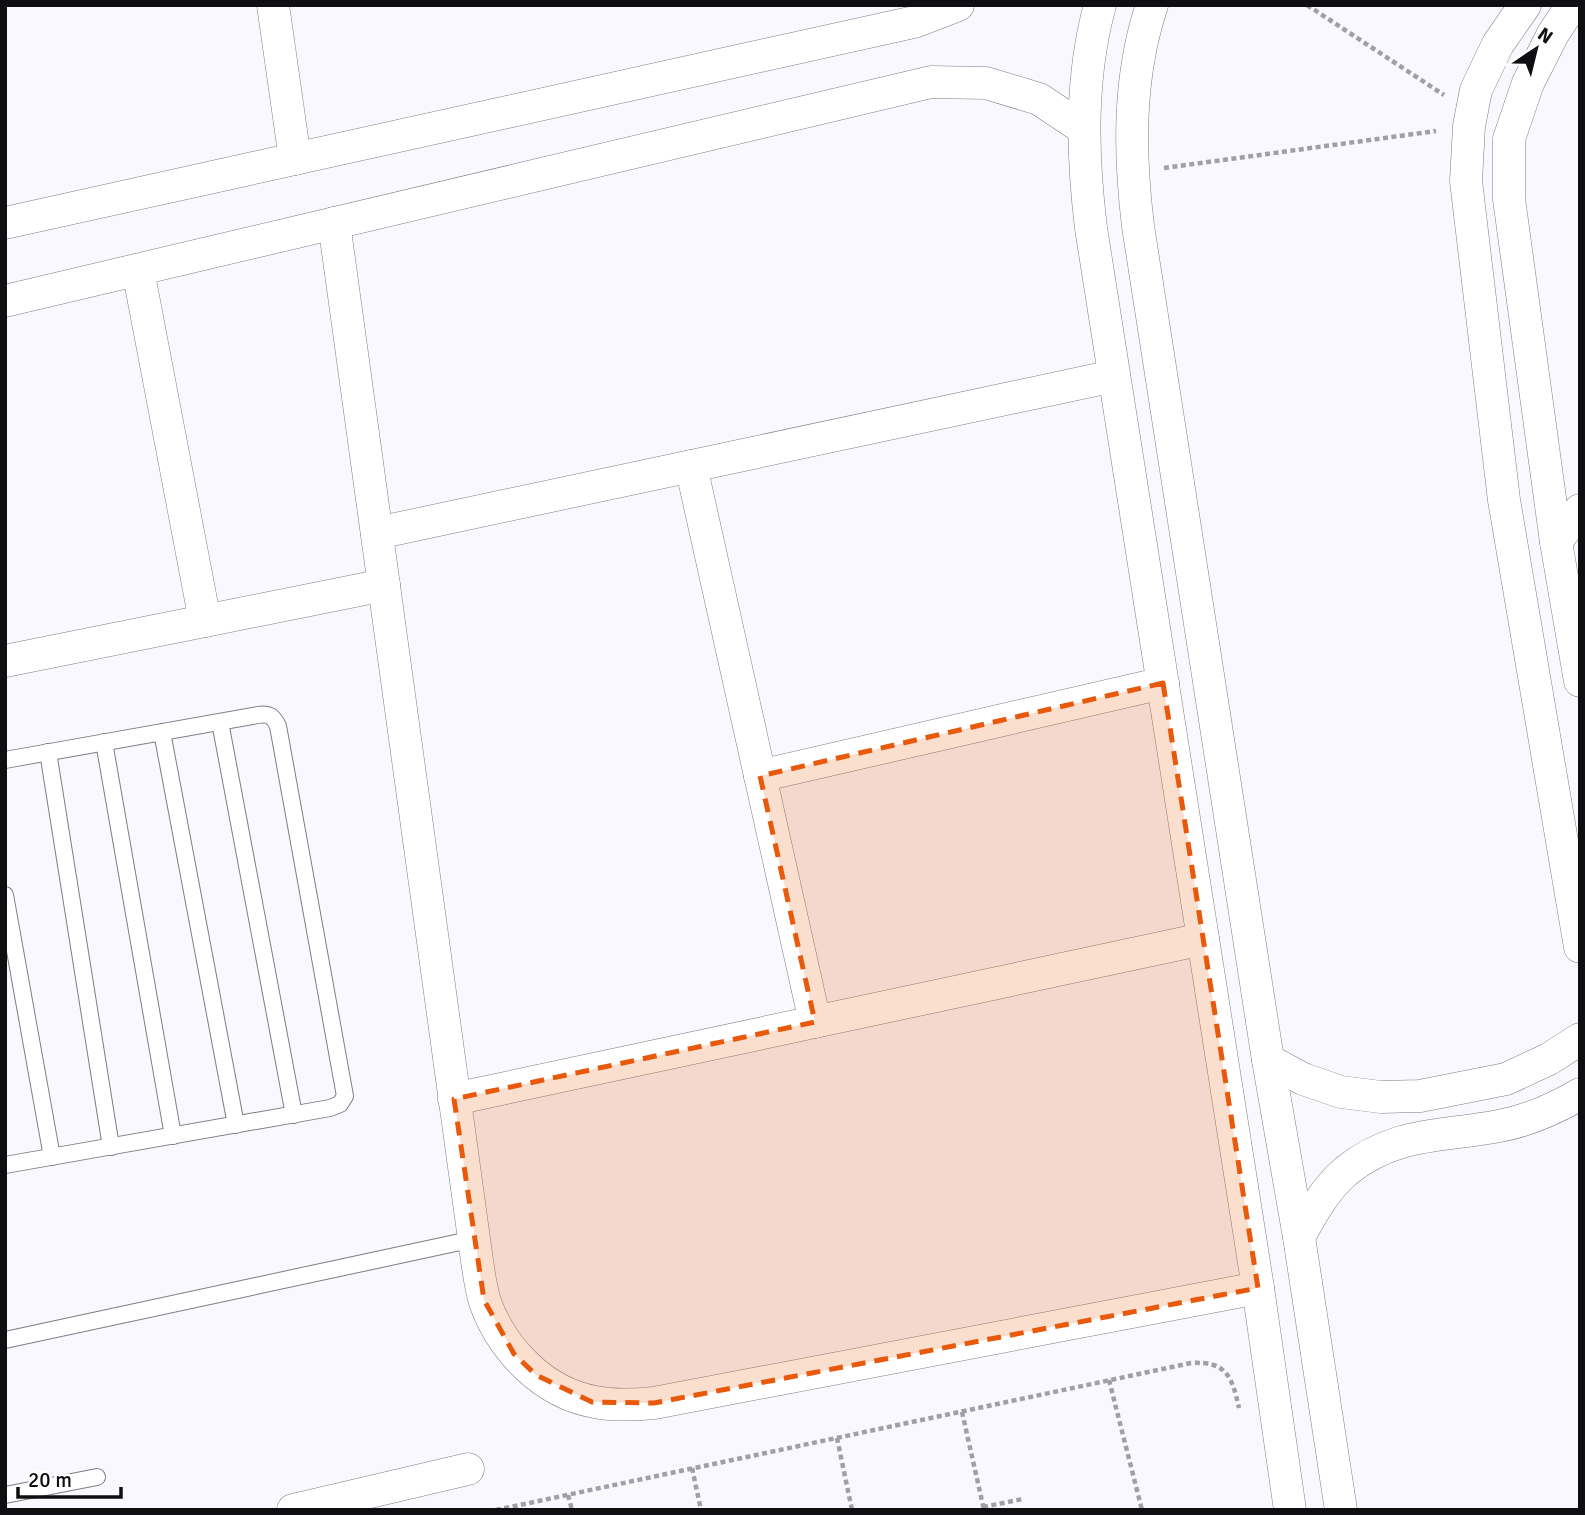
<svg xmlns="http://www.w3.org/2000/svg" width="1585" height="1515" viewBox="0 0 1585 1515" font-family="Signika,sans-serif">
<rect width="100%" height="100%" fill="#f8f8fe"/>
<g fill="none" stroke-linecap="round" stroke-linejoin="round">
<defs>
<g id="service">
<path d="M220,722L294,1115"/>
<path d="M162,732L236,1125"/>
<path d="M104,742L173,1136"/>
<path d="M48,752L111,1147"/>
<path d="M5,760L258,715C269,713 273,716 278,726L345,1096L340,1104L330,1108L5,1165"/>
<path d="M5,895L52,1157"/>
<path d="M5,1340L474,1239"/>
<path d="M5,1495L97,1477"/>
</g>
<g id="minor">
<path d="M273,5L295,159"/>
<path d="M1100,5C1080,78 1082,154 1091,228L1258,1288L1290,1510"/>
<path d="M1152,5C1128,77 1129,152 1138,226L1268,1060L1299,1237L1341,1510"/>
<path d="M1525,5L1498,44L1476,90L1469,126L1466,181L1504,500L1580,947"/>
<path d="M1572,5L1553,34L1528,83L1509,139V199L1556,542L1580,681"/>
<path d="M5,223L914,22L958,5"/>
<path d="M334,223L474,1239C477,1259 479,1282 485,1302C502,1350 544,1393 595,1402C615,1406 634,1405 654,1403L1258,1288"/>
<path d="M138,270L205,621"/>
<path d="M5,301L931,82L986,83L1039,99L1084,129"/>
<path d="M691,466L815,1022"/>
<path d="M377,533L1114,376"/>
<path d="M1556,542L1580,510"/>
<path d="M5,661L384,585"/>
<path d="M760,776L1163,683"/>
<path d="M1268,1060L1303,1079L1341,1092L1381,1097L1420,1096L1506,1079L1549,1059L1580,1039"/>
<path d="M454,1099L1203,939"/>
<path d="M1299,1237C1312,1213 1325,1189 1346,1171C1396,1131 1442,1137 1499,1126C1527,1121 1556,1108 1580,1094"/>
<path d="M293,1510L468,1469"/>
</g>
</defs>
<!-- service casing -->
<use href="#service" stroke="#7d7e83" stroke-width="18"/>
<!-- minor casing -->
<use href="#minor" stroke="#7d7e83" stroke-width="33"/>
<!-- path -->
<g stroke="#a0a0a4" stroke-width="4.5" stroke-dasharray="5 3.5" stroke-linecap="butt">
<path d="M1307,5L1444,95"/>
<path d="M1164,168L1436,131"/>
<path d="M1109,1380L1142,1510"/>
<path d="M962,1412L984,1510"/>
<path d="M837,1438L852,1510"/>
<path d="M692,1468L701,1510"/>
<path d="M568,1495L572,1510"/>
<path d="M983,1507L1023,1499"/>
<path d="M496,1510L1191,1363C1227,1361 1232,1377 1239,1408"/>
</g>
<!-- service -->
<use href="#service" stroke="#fff" stroke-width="16"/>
<!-- minor -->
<use href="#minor" stroke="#fff" stroke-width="32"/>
</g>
<!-- marked area -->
<path fill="#e8590c" fill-opacity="0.2" stroke="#e8590c" stroke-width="5" stroke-dasharray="14 9" stroke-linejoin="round" d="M1163,683L1258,1288L654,1403L592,1402L536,1375L514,1354L484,1300L454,1099L815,1022L760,776Z"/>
<!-- border -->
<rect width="1585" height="1515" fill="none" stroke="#0f0f11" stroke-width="14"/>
<!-- north arrow -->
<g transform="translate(1536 49) rotate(35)" stroke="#ffffff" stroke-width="5" paint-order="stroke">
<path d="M0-5L12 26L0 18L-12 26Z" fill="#0f0f11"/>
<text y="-10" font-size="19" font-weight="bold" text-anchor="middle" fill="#0f0f11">N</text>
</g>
<!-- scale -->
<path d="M18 1487v10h103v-10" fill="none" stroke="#0f0f11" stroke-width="3.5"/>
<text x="28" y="1487" font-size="21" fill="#0f0f11" stroke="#ffffff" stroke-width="5" paint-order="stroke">20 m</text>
</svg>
